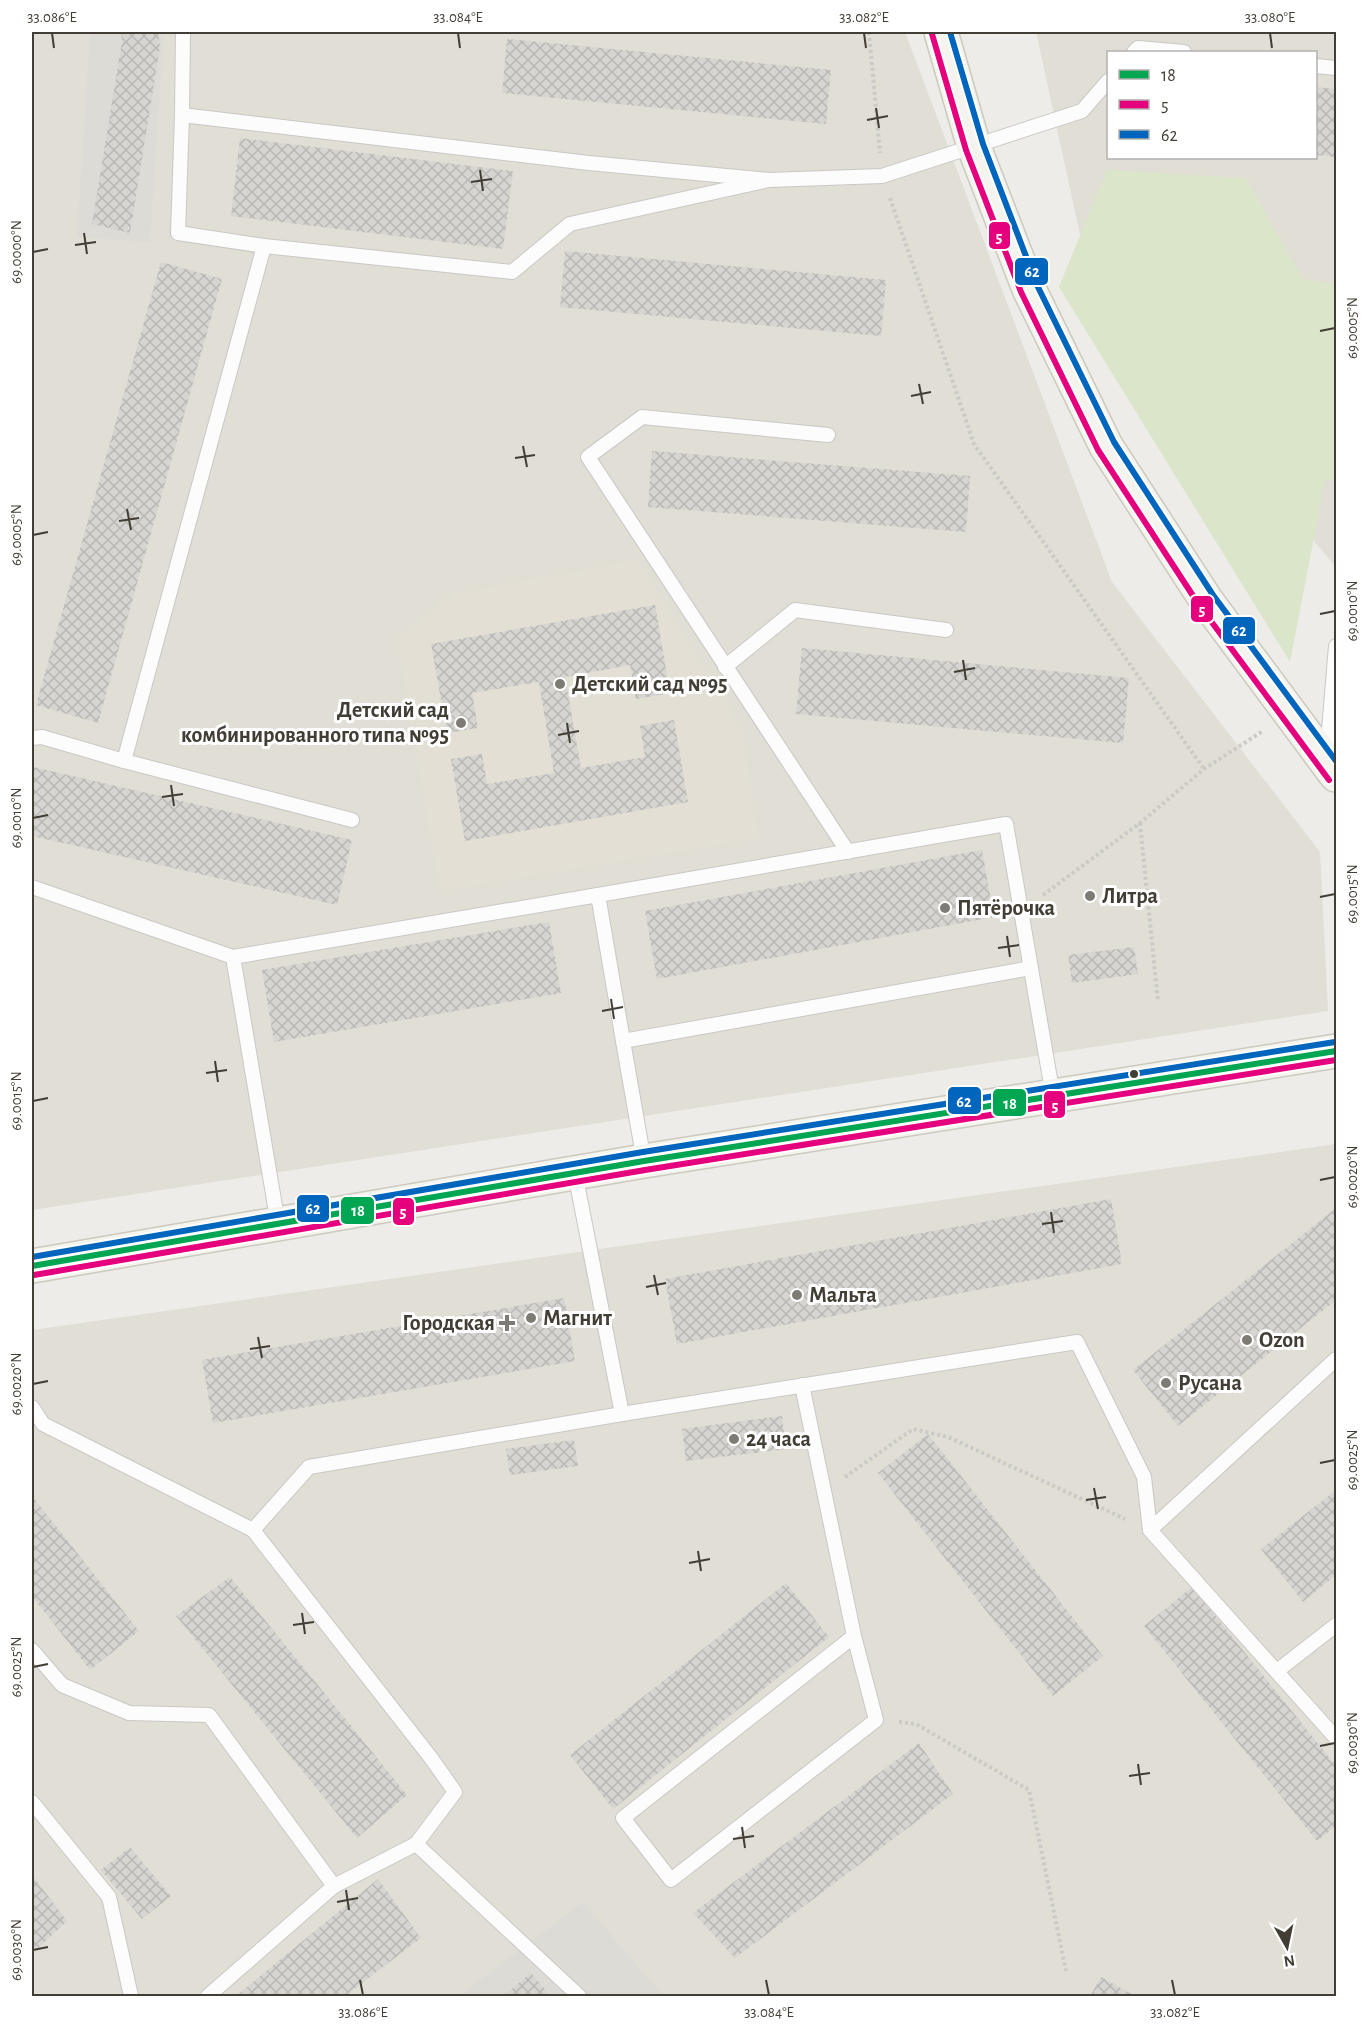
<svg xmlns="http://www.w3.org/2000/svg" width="1368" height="2028" viewBox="0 0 1368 2028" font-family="'Alegreya Sans',sans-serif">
<defs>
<pattern id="building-cross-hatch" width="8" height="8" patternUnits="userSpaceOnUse" patternTransform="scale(1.5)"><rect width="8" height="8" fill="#d7d5d1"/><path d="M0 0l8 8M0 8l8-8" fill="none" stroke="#bab8b4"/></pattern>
</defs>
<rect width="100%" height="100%" fill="#edece8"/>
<!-- residential -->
<g fill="#e1ded6" fill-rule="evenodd">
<path d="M32,32H905L1112,582L1320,852L1328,1011L32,1210Z"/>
<path d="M1036,32H1336V567L1089,276ZM1108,52H1316V158H1108Z"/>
<path d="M1336,1144V1996H32V1330Z"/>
</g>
<!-- industrial -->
<g fill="#dddbd6">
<path d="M90,32H164L150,242L77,237Z"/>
<path d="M583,1902L663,1996H459Z"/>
</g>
<!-- education -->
<path fill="#e3dfd4" d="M637,560L743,730L758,838L440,891L397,639L451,594Z"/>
<!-- green -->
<path fill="#dae5ca" d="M1107,170L1246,178L1303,279L1336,284V480H1325L1290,662L1059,287Z"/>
<!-- building -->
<g fill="url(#building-cross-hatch)">
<path d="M121,32H158L160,47L130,233L92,224L122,41Z"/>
<path d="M507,39L831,70L826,124L502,93Z"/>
<path d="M1316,87L1336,89V157L1316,155Z"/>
<path d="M240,138L513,171L503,249L231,216Z"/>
<path d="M565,251L886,280L881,336L560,307Z"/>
<path d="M161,262L222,279L98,723L36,705Z"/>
<path d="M652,451L970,476L966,532L648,507Z"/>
<path d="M655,605L670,693L636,699L630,665L565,677L581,768L645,757L640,726L674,720L688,802L465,841L451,759L482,754L487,784L554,773L539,682L472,693L478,728L447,733L431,644Z"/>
<path d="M802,648L1129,678L1123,743L796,714Z"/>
<path d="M33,767L352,840L337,905L32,836Z"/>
<path d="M982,850L994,917L657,979L645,911Z"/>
<path d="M549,922L561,993L274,1042L262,970Z"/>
<path d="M1134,947L1138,974L1072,983L1068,955Z"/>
<path d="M1111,1199L1122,1264L677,1344L665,1279Z"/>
<path d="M1336,1208V1300L1178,1426L1133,1370Z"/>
<path d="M564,1298L575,1361L213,1423L202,1360Z"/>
<path d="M782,1416L786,1449L686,1461L682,1429Z"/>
<path d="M928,1434L1103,1656L1053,1696L878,1473Z"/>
<path d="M574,1440L578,1466L510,1475L506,1449Z"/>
<path d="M1336,1490V1575L1303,1602L1261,1549Z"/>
<path d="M32,1496L139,1631L90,1670L32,1596Z"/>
<path d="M230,1577L407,1795L357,1838L176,1616Z"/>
<path d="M786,1583L829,1637L613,1809L570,1755Z"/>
<path d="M1192,1587L1336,1766V1826L1317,1841L1144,1626Z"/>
<path d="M919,1743L953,1794L735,1958L693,1913Z"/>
<path d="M130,1847L171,1896L142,1919L101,1870Z"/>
<path d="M32,1875L67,1921L32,1954Z"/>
<path d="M378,1879L421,1938L345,1996H236Z"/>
<path d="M531,1973L551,1996H503Z"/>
<path d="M1101,1977L1135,1996H1090Z"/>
</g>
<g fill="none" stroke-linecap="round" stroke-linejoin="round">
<defs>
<g id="lane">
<path d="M1134,52L1138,48L1184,52"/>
<path d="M1316,66L1336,68"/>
<path d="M182,115L183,32"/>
<path d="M769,180L570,224L512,272L264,246L178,233L182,115L589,163L769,180L882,176L1082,111L1108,81"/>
<path d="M264,246L124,761L352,820"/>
<path d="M828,435L642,417L588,457L848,852"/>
<path d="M725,667L795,610L946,630"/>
<path d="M32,738L42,737L124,761"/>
<path d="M1327,754L1336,646"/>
<path d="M32,887L233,957"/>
<path d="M623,1041L598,895L1006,824L1053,1096"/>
<path d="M644,1161L623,1041L1031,968"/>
<path d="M575,1173L622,1414L1077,1342L1144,1477L1150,1530L1336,1738"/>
<path d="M278,1224L233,957L598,895"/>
<path d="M802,1385L854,1636L623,1818L671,1880L876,1720L854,1636"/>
<path d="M32,1407L43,1424L253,1530L431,1758L455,1792L416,1844L334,1886L208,1996"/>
<path d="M253,1530L309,1467L622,1414"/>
<path d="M1150,1530L1336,1359"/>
<path d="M32,1650L62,1685L129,1713L209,1715L334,1886"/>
<path d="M1277,1671L1336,1625"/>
<path d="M32,1802L109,1897L131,1996"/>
<path d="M416,1844L579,1996"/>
</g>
<g id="secondary">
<path d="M941,32L974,147L1029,289L1106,446L1206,600L1336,775"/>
<path d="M32,1266L644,1161L1336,1051"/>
</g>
</defs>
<!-- lane casing -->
<use href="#lane" stroke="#c9c8c4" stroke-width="16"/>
<!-- secondary casing -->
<use href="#secondary" stroke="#ccc9bf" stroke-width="36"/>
<!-- path -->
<g stroke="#cbcac6" stroke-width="4" stroke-dasharray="3 3" stroke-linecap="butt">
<path d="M869,32L880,153"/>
<path d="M890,198L974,444L1204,769"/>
<path d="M1140,823L1158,1002"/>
<path d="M1043,895L1140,823L1204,769L1263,731"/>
<path d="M845,1477L913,1429L948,1437L1125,1519"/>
<path d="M899,1722L916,1724L1029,1790L1066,1971"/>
</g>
<!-- lane -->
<use href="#lane" stroke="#fcfcfc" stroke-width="14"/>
<!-- secondary -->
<use href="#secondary" stroke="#f5f3ee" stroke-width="33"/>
<defs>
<path id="bus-1" d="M32,1266L644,1161L1336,1051"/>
<g id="bus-2">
<path d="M932,34L966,150L1021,292L1098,450L1199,605L1329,780"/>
<path d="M34,1275L645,1170L1336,1060"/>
</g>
<g id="bus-3">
<path d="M950,32L983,144L1037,285L1114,442L1213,595L1336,761"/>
<path d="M32,1257L643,1152L1335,1042"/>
</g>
</defs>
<!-- bus-1 casing -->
<use href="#bus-1" stroke="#fff" stroke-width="10"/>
<!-- bus-2 casing -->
<use href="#bus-2" stroke="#fff" stroke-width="10"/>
<!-- bus-3 casing -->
<use href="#bus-3" stroke="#fff" stroke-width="10"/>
<!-- bus-1 -->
<use href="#bus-1" stroke="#00a651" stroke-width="6"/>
<!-- bus-2 -->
<use href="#bus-2" stroke="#e5007d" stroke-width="6"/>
<!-- bus-3 -->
<use href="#bus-3" stroke="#0065bd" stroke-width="6"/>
</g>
<!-- ticks -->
<path fill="none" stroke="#423d35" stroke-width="2" d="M52,33L54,48M458,33L460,48M864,33L866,48M1270,33L1272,48M876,108L879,128M867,120L888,116M480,170L483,191M471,182L492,179M84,233L87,254M75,245L96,242M33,252L48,249M1320,331L1335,328M919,384L923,404M911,396L931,392M523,446L527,467M515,458L535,455M127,509L131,530M119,521L139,518M33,535L48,532M1320,614L1335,611M963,660L966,680M954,672L975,668M567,723L570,743M558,735L579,731M171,785L174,806M162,797L183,794M33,818L48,815M1320,897L1335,894M1007,936L1010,957M998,948L1019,945M611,999L614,1019M602,1011L623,1007M215,1061L218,1082M206,1073L227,1070M33,1101L48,1098M1320,1180L1335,1177M1051,1212L1054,1233M1042,1224L1063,1221M654,1275L658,1295M646,1287L666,1283M258,1337L262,1358M250,1349L270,1346M33,1384L48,1381M1320,1463L1335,1460M1094,1488L1098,1509M1086,1500L1106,1497M698,1551L701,1571M689,1563L710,1559M302,1613L305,1634M293,1625L314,1622M33,1667L48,1664M1320,1746L1335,1743M1138,1764L1141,1785M1129,1776L1150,1773M742,1827L745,1848M733,1839L754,1836M346,1890L349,1910M337,1902L358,1898M33,1950L48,1947M360,1980L363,1995M766,1980L769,1995M1172,1980L1175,1995"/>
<!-- markers -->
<g fill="#7e7a74" stroke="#fff" stroke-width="2">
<circle cx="560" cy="684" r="6"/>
<circle cx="461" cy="723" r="6"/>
<circle cx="1090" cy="896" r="6"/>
<circle cx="945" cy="908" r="6"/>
<circle cx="797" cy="1295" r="6"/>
<circle cx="531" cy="1318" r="6"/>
<path d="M504 1314h6v6h6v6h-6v6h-6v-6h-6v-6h6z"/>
<circle cx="1247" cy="1340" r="6"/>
<circle cx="1166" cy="1383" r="6"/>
<circle cx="734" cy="1439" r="6"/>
</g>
<circle fill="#423d35" stroke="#fff" stroke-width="2" cx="1134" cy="1074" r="5"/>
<g text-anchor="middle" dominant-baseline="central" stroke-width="6" stroke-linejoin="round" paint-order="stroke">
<!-- poi labels -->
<g font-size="22" font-weight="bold" fill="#423d35" stroke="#fff" text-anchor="start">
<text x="572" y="684">Детский сад №95</text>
<text x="449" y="710" text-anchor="end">Детский сад<tspan x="449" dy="25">комбинированного типа №95</tspan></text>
<text x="1102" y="896">Литра</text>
<text x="957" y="908">Пятёрочка</text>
<text x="809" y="1295">Мальта</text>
<text x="543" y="1318">Магнит</text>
<text x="495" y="1323" text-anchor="end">Городская</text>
<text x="1259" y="1340">Ozon</text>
<text x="1178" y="1383">Русана</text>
<text x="746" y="1439">24 часа</text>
</g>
</g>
<g stroke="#fff" stroke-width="2">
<rect x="988" y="221" width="23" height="29" rx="6" fill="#e5007d"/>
<rect x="1014" y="257" width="35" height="29" rx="6" fill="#0065bd"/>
<rect x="1190" y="595" width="24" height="28" rx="6" fill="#e5007d"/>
<rect x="1222" y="616" width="34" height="29" rx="6" fill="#0065bd"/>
<rect x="947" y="1086" width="35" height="29" rx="6" fill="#0065bd"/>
<rect x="992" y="1088" width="35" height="29" rx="6" fill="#00a651"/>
<rect x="1043" y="1090" width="23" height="29" rx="6" fill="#e5007d"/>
<rect x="296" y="1194" width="34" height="29" rx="6" fill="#0065bd"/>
<rect x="340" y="1196" width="35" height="29" rx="6" fill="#00a651"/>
<rect x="392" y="1197" width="23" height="29" rx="6" fill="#e5007d"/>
</g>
<g font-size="16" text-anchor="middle" font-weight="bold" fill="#fff">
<text x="999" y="242">5</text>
<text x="1032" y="277">62</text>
<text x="1202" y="615">5</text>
<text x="1239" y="636">62</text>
<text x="964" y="1107">62</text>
<text x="1010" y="1109">18</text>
<text x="1055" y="1111">5</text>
<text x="313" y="1214">62</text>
<text x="358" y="1216">18</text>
<text x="403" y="1217">5</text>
</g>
<!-- border -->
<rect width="1368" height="2028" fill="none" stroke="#ffffff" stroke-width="66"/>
<!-- legend -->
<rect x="1107" y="51" width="210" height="108" fill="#ffffff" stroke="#b3b1ae" stroke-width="1.5"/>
<rect x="1119" y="70" width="30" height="9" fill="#00a651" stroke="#b3b1ae" stroke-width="1.5"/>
<text x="1161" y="81" font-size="18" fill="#423d35">18</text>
<rect x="1119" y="100" width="30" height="9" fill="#e5007d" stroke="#b3b1ae" stroke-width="1.5"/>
<text x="1161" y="111" font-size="18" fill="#423d35">5</text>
<rect x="1119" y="130" width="30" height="9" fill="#0065bd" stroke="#b3b1ae" stroke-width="1.5"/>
<text x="1161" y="141" font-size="18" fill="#423d35">62</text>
<!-- north arrow -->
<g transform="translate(1287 1947) rotate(171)" stroke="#ffffff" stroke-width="4.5" paint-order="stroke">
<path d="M0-4.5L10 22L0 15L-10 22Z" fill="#423d35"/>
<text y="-9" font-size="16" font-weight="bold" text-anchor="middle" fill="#423d35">N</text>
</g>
<rect x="33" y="33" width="1302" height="1962" fill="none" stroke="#423d35" stroke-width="2"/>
<g font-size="15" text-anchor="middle" fill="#423d35">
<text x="52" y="22">33.086°E</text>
<text x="458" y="22">33.084°E</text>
<text x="864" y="22">33.082°E</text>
<text x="1270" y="22">33.080°E</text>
<text transform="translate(16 252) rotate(-90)" y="5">69.0000°N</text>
<text transform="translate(1352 328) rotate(-90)" y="5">69.0005°N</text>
<text transform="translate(16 535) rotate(-90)" y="5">69.0005°N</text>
<text transform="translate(1352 611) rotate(-90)" y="5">69.0010°N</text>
<text transform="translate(16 818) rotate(-90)" y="5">69.0010°N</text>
<text transform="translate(1352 894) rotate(-90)" y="5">69.0015°N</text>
<text transform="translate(16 1101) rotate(-90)" y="5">69.0015°N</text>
<text transform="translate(1352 1177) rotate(-90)" y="5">69.0020°N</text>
<text transform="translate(16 1384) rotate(-90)" y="5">69.0020°N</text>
<text transform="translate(1352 1460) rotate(-90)" y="5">69.0025°N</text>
<text transform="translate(16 1667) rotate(-90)" y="5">69.0025°N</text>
<text transform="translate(1352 1743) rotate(-90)" y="5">69.0030°N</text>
<text transform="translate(16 1950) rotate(-90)" y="5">69.0030°N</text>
<text x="363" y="2017">33.086°E</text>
<text x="769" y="2017">33.084°E</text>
<text x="1175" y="2017">33.082°E</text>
</g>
</svg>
